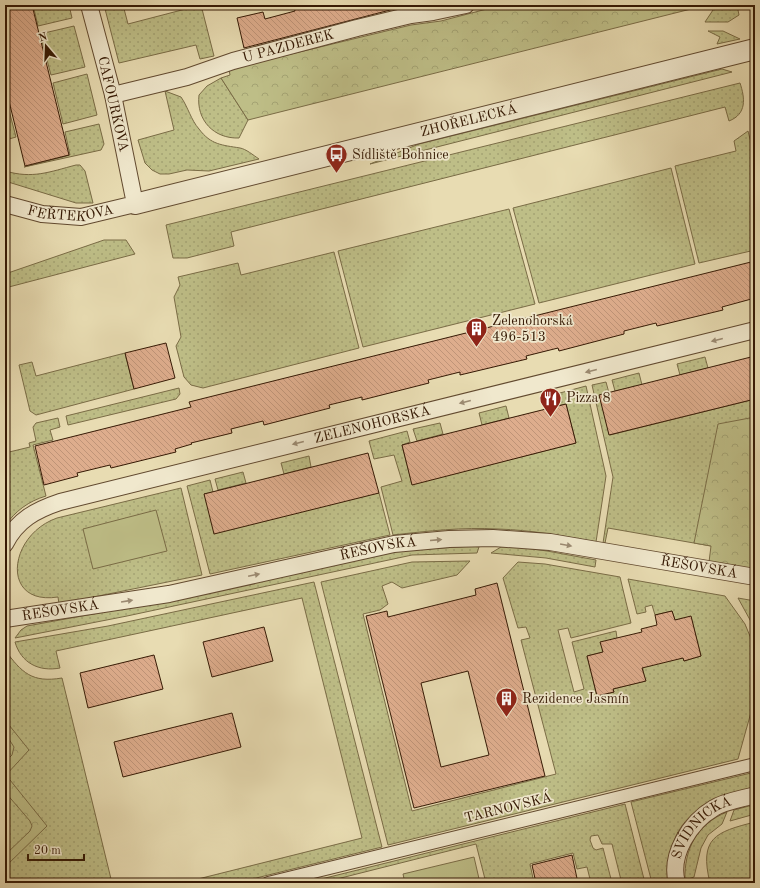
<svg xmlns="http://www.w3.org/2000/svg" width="760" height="888" viewBox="0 0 760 888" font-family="'Old Standard TT',serif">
<defs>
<pattern id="grass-dots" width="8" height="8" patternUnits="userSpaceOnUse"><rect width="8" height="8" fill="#bebe87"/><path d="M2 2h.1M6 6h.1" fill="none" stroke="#a4a373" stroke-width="1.8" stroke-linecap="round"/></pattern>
<pattern id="forest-crowns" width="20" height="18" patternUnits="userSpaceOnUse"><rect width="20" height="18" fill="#bebe87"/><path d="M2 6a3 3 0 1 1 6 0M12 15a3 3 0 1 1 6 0" fill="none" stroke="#a4a373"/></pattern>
<pattern id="building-back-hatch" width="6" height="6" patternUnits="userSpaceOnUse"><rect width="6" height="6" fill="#dead8d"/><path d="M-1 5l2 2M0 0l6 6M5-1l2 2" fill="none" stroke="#bf9478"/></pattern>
</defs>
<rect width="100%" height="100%" fill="#e8dcb2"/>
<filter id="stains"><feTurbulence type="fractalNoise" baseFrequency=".005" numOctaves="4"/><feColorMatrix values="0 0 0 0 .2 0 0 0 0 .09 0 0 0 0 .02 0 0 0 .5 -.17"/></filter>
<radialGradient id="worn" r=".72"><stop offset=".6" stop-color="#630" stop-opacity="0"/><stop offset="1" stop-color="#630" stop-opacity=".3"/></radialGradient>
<!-- grass -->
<g fill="url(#grass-dots)" stroke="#7a6c46">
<path d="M33,5H69L72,18L38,26Z"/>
<path d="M104,5H123L128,24L201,5L214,56L200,59L196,45L119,63Z"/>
<path d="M707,5H737L739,15L728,22H705L713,10Z"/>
<path d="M74,26L85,67L51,75L40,34Z"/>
<path d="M708,31H723L740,39L717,44L720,37Z"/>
<path d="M722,69L732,72L370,164L419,144Z"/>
<path d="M87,74L97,115L63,124L53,83Z"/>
<path d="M221,78L248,120L239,138C214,139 196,120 199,95L207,86Z"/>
<path d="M740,83C745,98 747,114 729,121L725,107L231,232L234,246L187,258H173L166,225Z"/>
<path d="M165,91L181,97C188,107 191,120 199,129C211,145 222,145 240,148C246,149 253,155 259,159L209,171L187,170L169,174H160L152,170L145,163L138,140L174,130Z"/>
<path d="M5,95L16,137L9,139L5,124Z"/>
<path d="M99,124L104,144L101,150L24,167L70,155L65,132Z"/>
<path d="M748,131L755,159V250L699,263L675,166L736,151L734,141Z"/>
<path d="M76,165H80L85,171L93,203H76L5,181V171C33,179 49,172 76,165Z"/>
<path d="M671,168L695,264L539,303L513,208Z"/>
<path d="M509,209L535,304L363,347L338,251Z"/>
<path d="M104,240H126L135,254L5,288V274Z"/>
<path d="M334,252L359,348L203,388L191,385L184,377L176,346L181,337L174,297L180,285L178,277L238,263L241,275Z"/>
<path d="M125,353L134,389L36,415L30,411L19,365L32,362L36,376Z"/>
<path d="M705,357L708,368L680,375L677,364Z"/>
<path d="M639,373L642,385L615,391L612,380Z"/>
<path d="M606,382L609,393L610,435L755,399V570L711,546L608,528L605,543H603L613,477L592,385Z"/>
<path d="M586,386L606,476L596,542C564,536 531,530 498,529C463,527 428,531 393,535L381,487L402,481L394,455L374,459L369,441L407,431L410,442L402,445L412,484L576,443L566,404L548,408L545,397Z"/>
<path d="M179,388L180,394L176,399L68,425L66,416Z"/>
<path d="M506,406L509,418L482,425L479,413Z"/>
<path d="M58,418L60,427L50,430L53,440L33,445L46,496C29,501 15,511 5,526V453L30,447L29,443L36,441L33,427L36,423Z"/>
<path d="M440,423L443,434L417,441L413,429Z"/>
<path d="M309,456L311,467L284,474L281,463Z"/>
<path d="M243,472L246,483L218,490L215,479Z"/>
<path d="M210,480L213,492L204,494L379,493L390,535L210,574L187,486Z"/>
<path d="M181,488L202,575L59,604L58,597C0,606 8,535 57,518Z"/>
<path d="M472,546L479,547L477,553L412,555L127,616L15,638L21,630L27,626L148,604L398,551Z"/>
<path d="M510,546L547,551L596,560L595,567L546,558L491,553L501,547Z"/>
<path d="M470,561L457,575L402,588L392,582L382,586L388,604L380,610L363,614L412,811L556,774L521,640L530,638L526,627L518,628L503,578L518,562L545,564L620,577L631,623L571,638L568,628L558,630L574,692L584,689L572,642L616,631L617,638L603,652L587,656L597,696L614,692L613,689L645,681L642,664L683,658L684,661L701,656L691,617L675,620L672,611L655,615L652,605L645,607L646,612L637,614L628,579L725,596L745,624L754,646L755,657V698L738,759L388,845L321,582L412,562Z"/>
<path d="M314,582L382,847L236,883H182L362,838L302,598L56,651L60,668C39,672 21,663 15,642L108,626Z"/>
<path d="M738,598L755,601V629Z"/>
<path d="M5,650C22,673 32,683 62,678L112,883H5Z"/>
<path d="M755,772V788C715,799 678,809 670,856C668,864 669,873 669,881L652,883L631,802Z"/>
<path d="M625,804L645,883H618L621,880L612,844H602L598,835L591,836L590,840L593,848L596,850L603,848L611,879L609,883H591L587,867L577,869L573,853L530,864L534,883H486L476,844L321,883H305Z"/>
<path d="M749,806H755V814L730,821L734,810Z"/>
<path d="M727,812L722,824L708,835L701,848L694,877L685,880C684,849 697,824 727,812Z"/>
<path d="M755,822V883H710C699,838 715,832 755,822Z"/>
</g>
<!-- forest -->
<g fill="url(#forest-crowns)" stroke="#7a6c46">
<path d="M502,5H707L248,120L221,78L230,75L229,69L411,25L441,21Z"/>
<path d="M755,417V570L709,562L711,546L694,543L718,424Z"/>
<path d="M5,720L29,750L6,775L47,826L5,867V855L30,831L32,826L30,821L5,792V762L12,755L14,747L5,733Z"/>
</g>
<!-- pitch -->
<g fill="#bebe87" stroke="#7a6c46">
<path d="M156,510L167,551L93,569L83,529Z"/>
<path d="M474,857L480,883H405L403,874Z"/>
</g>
<!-- building -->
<g fill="url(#building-back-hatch)" stroke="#351904" fill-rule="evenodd">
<path d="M5,5H32L69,155L25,166L5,85Z"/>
<path d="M294,5H394V9L244,48L237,18L263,12L265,19L295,11Z"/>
<path d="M755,261V298L722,307L723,310L657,326L656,323L624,331V334L559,351L558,348L526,356L527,359L460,375V372L428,380L429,383L362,400V397L329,405L330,408L264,425L263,421L231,429L232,433L191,443L192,444L175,449L176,452L111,468L110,465L77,473L78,476L44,485L35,446L191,407L189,402Z"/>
<path d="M166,343L175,378L134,389L125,353Z"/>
<path d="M755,356V399L609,435L599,395Z"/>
<path d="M566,404L576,443L412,485L402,445Z"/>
<path d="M368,453L379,493L214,534L204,494Z"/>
<path d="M497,583L545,776L414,808L366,616L387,611L388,617L476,595L475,589ZM468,671L489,755L441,767L421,683Z"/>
<path d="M672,611L675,620L691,616L701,656L684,661L683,658L642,668L646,681L613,689L614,692L597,696L587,656L603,652L600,642L642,632L641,629L657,625L655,615Z"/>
<path d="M264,627L273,661L212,677L203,642Z"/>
<path d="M154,655L163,689L88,708L80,673Z"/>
<path d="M232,713L241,747L123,777L114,742Z"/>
<path d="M572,855L578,883H536L532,865Z"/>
</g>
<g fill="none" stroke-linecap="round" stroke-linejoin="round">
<defs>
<path id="pedestrian" d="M268,883L755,764"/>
<g id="minor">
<path id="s1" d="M113,95L187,77L233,61L357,28L411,15L433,12L466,5"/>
<path id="s2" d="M5,204L42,214L81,217L135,204L113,95L89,5"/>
<path id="s3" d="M5,544C17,520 36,510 60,502L755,330"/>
<path id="s4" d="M5,619L169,594L394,544L449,539L493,538L550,542L755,577"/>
<path id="s5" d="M677,883C669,855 690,822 714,808C725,801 742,799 755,795"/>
</g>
<g id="tertiary">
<path id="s6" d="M135,204L755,49"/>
</g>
</defs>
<!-- pedestrian casing -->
<use href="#pedestrian" stroke="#624a30" stroke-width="14"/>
<!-- minor casing -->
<use href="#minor" stroke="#624a30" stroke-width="18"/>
<!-- tertiary casing -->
<use href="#tertiary" stroke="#624a30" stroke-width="22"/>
<!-- pedestrian -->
<use href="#pedestrian" stroke="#f0e8cd" stroke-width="12"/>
<!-- minor -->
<use href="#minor" stroke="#f0e8cd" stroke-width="16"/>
<!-- tertiary -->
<use href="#tertiary" stroke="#f0e8cd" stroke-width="20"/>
</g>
<!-- one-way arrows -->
<defs><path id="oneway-solid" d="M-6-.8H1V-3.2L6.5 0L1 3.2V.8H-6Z"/></defs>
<g fill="#9c8b73">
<use href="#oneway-solid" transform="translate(717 340) rotate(166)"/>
<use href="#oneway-solid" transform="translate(591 371) rotate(166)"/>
<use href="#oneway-solid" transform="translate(465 402) rotate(166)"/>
<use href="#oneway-solid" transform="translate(298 443) rotate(166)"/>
<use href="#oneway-solid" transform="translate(436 540) rotate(-5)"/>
<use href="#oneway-solid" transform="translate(566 545) rotate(10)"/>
<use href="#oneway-solid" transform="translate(254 575) rotate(-12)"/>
<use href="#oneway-solid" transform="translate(127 601) rotate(-9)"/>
</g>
<!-- icons -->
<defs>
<symbol id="bus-pin" viewBox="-11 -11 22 30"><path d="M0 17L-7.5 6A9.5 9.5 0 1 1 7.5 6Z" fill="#8f2418" stroke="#f0e8cd"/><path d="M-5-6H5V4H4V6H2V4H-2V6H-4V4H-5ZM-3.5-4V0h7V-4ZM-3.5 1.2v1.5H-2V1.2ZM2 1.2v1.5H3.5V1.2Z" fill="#fff"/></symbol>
<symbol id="building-pin" viewBox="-11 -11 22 30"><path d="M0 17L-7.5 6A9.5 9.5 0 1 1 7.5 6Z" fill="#8f2418" stroke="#f0e8cd"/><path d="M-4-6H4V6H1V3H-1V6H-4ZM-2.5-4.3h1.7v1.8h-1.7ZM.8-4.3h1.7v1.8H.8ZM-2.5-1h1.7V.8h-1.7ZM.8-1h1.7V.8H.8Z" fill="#fff"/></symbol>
<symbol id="restaurant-pin" viewBox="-11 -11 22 30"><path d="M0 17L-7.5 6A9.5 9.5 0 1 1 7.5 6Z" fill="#8f2418" stroke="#f0e8cd"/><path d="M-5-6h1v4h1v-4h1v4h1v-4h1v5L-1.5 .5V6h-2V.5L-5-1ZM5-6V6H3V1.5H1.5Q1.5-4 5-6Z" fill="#fff"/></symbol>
</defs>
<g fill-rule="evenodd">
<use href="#bus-pin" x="324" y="142" width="25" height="34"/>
<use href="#building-pin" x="464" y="316" width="25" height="34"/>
<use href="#restaurant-pin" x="538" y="386" width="25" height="34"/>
<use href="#building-pin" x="494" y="686" width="25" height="34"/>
</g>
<g text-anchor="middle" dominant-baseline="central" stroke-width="3.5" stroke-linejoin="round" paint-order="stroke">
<!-- street labels -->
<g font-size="14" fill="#351904" stroke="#f0e8cd">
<text stroke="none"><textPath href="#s1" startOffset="182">U PAZDEREK</textPath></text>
<text transform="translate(113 104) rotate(77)">CAFOURKOVA</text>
<text stroke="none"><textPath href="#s6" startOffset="344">ZHOŘELECKÁ</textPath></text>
<text stroke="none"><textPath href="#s2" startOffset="67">FEŘTEKOVA</textPath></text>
<text stroke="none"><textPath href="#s3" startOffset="393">ZELENOHORSKÁ</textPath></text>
<text stroke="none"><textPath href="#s4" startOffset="380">ŘEŠOVSKÁ</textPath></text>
<text stroke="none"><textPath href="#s4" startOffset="704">ŘEŠOVSKÁ</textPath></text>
<text stroke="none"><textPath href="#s4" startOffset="56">ŘEŠOVSKÁ</textPath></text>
<text transform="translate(508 808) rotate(-14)">TARNOVSKÁ</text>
<text stroke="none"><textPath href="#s5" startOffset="66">SVÍDNICKÁ</textPath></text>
</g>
<!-- poi labels -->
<g font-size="14" fill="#351904" stroke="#f0e8cd" text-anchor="start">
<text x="352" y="155">Sídliště Bohnice</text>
<text x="492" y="321">Zelenohorská<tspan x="492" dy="16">496-513</tspan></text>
<text x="566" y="398">Pizza 8</text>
<text x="522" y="699">Rezidence Jasmín</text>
</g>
</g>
<!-- margin -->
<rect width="760" height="888" fill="none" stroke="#e8dcb2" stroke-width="20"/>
<rect x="6" y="6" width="748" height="876" fill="none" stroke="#351904" stroke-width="2"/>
<rect x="10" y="10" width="740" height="868" fill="none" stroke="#351904"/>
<!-- north arrow -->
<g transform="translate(46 46) rotate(341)" stroke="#f0e8cd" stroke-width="3" paint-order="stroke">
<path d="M0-3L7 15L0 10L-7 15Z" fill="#351904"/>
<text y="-6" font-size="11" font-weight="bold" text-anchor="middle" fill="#351904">N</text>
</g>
<!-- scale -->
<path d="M28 854v6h56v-6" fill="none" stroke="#351904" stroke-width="2"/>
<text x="34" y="854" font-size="12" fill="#351904" stroke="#f0e8cd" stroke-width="3" paint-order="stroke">20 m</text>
<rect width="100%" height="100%" filter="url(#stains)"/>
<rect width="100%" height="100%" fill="url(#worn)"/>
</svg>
